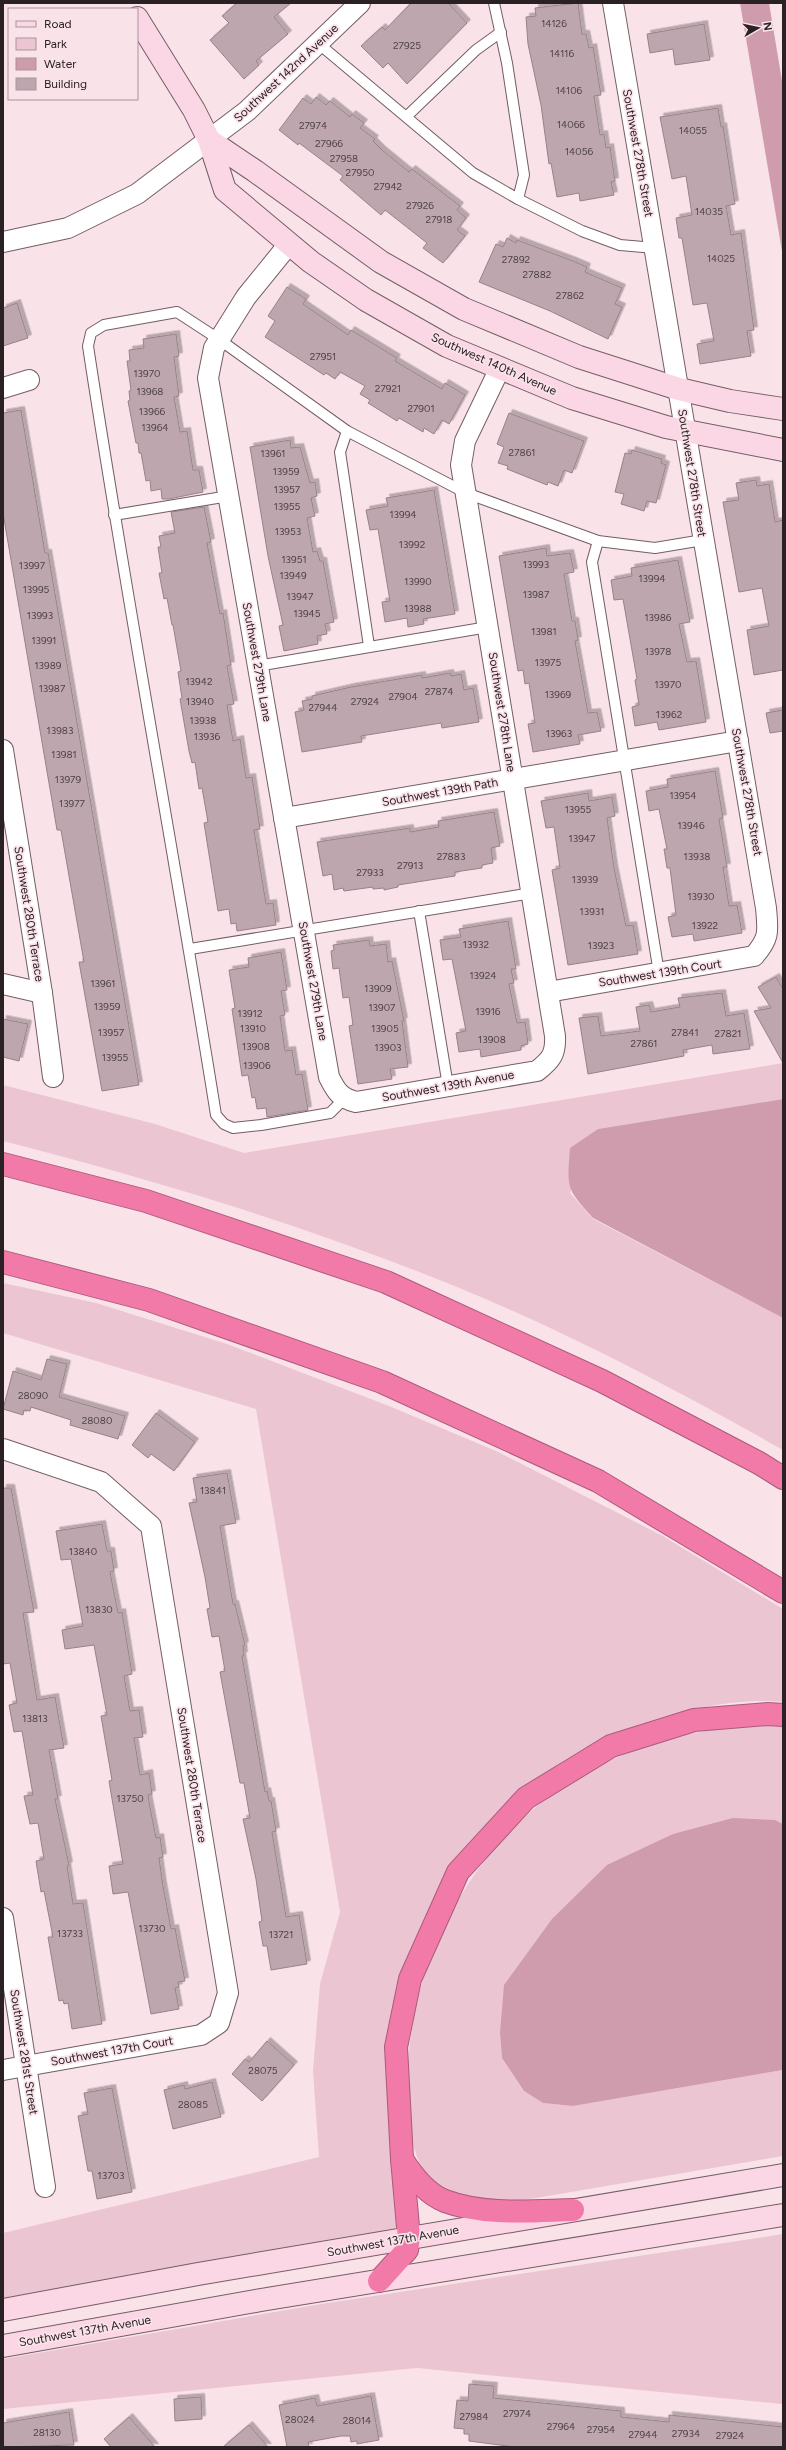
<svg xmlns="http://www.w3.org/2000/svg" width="786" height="2450" viewBox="0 0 786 2450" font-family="Figtree,sans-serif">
<defs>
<filter id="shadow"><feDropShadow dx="3.5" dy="-3.5" stdDeviation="0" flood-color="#0004"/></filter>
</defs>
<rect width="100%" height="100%" fill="#fae2e9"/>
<!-- green -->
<g fill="#ecc5d2">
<path d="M783,1063V1099L598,1129L570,1193L593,1219L783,1318V1450C679,1391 573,1335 462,1289C313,1228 159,1181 3,1141V1085L155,1124L244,1153Z"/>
<path d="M3,1283L96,1303L227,1344L389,1406L496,1451L563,1485L663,1536L783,1609V1702C712,1694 589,1732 537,1781C521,1795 508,1813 494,1829C477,1848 456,1866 442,1888C424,1915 412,1945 403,1976L401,2219L394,2230L3,2298V2233L319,2157L313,2071L320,1984L340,1912L256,1409L3,1333Z"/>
<path d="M772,1724L783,1725V1824L775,1820L500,2033L502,2058L524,2091L543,2103L573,2106L783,2070V2156L501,2204C488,2202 463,2202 453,2196C440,2189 427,2179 421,2166C394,2111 410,2003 434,1949C452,1906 476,1867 508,1833C576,1762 675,1726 772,1724Z"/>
<path d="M783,2234V2404L417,2368L3,2409V2359L321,2304Z"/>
</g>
<!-- water -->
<g fill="#ce9cad">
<path d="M740,3H769L783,87V257Z"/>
<path d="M783,1099V1318L593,1218C566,1188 567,1189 570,1148L598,1129Z"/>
<path d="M733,1818L775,1820L783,1824V2070L573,2106L543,2103L524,2091L502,2058L500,2033L504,1985L552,1919L607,1865L673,1834Z"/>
</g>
<!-- building -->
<g fill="#bea6ae" stroke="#988289" filter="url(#shadow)">
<path d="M237,3H291L274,17L288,34L256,61L259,65L244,79L210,40L229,23L222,16Z"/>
<path d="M411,3H448L467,23L407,84L388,63L383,68L361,46L382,27L385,30Z"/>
<path d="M578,3L582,34H586L589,48L593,47L601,95L594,96L600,135L604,134L606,148L610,147L615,181L611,182L614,195L580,201L579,193L557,197L551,163L549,164L541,105L528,44L526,17L536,16L535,8Z"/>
<path d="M704,24L710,60L675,65L673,49L650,53L647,34Z"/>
<path d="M316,97L326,105L330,101L350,117L352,114L364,123L360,128L375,139L373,141L382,150L409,172L412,169L460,206L457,210L466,218L457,230L465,236L443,263L423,248L427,243L385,210L381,215L340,180L343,176L299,143L298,145L279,130L303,98L311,104Z"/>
<path d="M718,108L721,127L723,126L735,204L726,206L731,235L741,233L754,330L747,331L751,356L700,364L697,344L714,341L707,303L693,305L682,238H679L676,218L692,215L686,176L672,179L660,117Z"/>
<path d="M507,238L516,243L517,240L573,261L587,267L585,272L622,288L615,304L622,307L608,339L550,311L479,282L496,244L503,247Z"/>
<path d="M287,287L306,299L303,304L348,335L351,330L397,358L395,361L442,389L445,383L465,395L449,424L442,420L434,434L424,428L423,432L399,418L397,421L368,403L370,400L360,394L365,386L340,372L335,379L326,373L324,375L265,337L275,321L268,316Z"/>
<path d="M17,303L28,338L3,346V308Z"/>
<path d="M176,334L179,356L174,357L179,396L174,397L180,432L187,431L193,470H199L203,492L169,499H162L161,489L151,491L150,480L146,481L141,453H139L138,443H136L128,401L130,400L129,391L131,390L127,361H130L129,350L144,348L143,339Z"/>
<path d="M21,410L45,553H48L139,1085L102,1091L79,962H84L61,830H57L3,513V413Z"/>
<path d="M509,413L584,441L572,473L564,470L558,486L548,482L547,485L507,469L508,466L498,463L504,447L497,444Z"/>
<path d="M290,440L291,448L300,447L310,483L315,482L317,496L311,498L315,516L307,518L313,552L317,551L320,561H323L334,622L325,624L327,634L317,636L318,644L284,651L279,626L283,625L268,556L250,447Z"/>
<path d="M632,450L662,459L661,463L666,465L656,503L647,501L644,511L621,504L624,494L615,492L625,453L631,454Z"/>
<path d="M756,480L757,486L769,484L775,522L783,520V670L754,675L747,630L769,626L762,588L739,592L723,502L739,500L736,483Z"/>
<path d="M434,490L455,614L423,619L424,624L408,627L407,618L385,622L382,602L390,601L378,529L370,530L366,510L388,506L386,498Z"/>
<path d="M204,507L211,542L207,543L220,614L223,613L231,665L227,666L234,704L227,705L233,741L240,739L246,778L252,777L260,829L254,830L266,904L273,903L276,925L237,931L236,923L231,924L229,909L218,911L204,823L208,822L202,788L199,789L195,762L192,763L189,751L180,699L182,698L178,672L181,671L173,625H172L167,598L164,599L159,573H162L158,547H161L159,536L175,533L171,512Z"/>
<path d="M546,548L547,556L570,553L574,572L564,574L572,621H575L578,640L575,641L588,713L597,712L601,731L578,735L580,744L533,752L528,724L535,723L529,683L525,684L523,670L518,671L499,556Z"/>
<path d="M678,560L690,622L679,624L687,662L696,661L706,722L659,730L657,722L635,726L632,707L639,705L635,680L637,679L623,599L614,600L611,580L632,576L631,568Z"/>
<path d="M450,673L451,676L461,674L464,690L473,688L479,722L442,728L441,723L361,736L362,742L302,752L295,712L304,710L302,701L312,699V696L351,687L422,675V678Z"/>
<path d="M783,710V731L770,733L766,713Z"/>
<path d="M715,771L723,818L719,819L727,867H723L729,906L737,905L742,933L694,941L693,934L672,937L668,917L676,915L670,868H667L664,849H667L659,809L649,811L646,791L668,787L667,779Z"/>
<path d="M588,793L589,801L612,797L615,816L607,818L614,868L626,926L633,925L638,954L568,965L552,870L560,868L554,827L546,828L541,801Z"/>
<path d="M494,812L500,846L491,848L493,863L482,865V868L455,872V876L398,885V887L384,890V888L373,889V887L344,891L343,888L334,890L332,874L323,876L317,842L410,828V832L439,827L438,821Z"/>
<path d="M508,921L516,969H511L514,983L509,984L517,1023L525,1022L528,1044L521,1046V1050L481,1057L480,1049L459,1052L456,1033L466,1031L452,959L443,960L440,940L461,937L459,929Z"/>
<path d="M369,940L370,946L386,944L388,962L392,961L404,1021H402L408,1067L390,1069L392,1079L358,1084L349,1026L353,1025L349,997L343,998L339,968L333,969L331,951L334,950L333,945Z"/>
<path d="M281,952L287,990L281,991L285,1015L280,1016L285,1051L292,1050L296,1075L302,1074L308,1110L267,1117L266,1108L257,1109L255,1097L252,1098L248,1075L242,1076L232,1009L235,1008L229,970L249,967L248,958Z"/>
<path d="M776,977L783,989V1063L754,1011L771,1008L758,987Z"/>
<path d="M722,993L726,1016L744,1013L750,1049L713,1054L712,1045L683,1050L684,1056L588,1074L579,1018L598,1016L601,1036L640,1031L636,1007L649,1005L651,1012L680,1007L678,998Z"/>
<path d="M3,1019L28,1024L19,1061L3,1057Z"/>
<path d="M47,1359L67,1364L59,1397L125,1416L118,1439L70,1425L71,1420L31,1407L30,1411L24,1410L23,1415L3,1409L13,1371L41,1380Z"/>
<path d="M156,1413L195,1442L174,1471L151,1454L148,1458L132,1445Z"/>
<path d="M227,1473L236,1523L220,1526L233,1604H235L245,1645L243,1646L244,1655L242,1656L265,1792L267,1791L269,1801H271L276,1831L272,1832L286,1917L299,1915L307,1964L271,1970L267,1946H263L259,1922L262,1921L256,1879L243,1819L250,1818L244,1783H240L220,1672L225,1671L219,1636L212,1637L207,1609L210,1608L205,1577L189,1503L197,1502L193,1478Z"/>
<path d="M3,1488H11L34,1612L23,1613L37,1700L55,1697L64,1748L49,1750L58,1799H55L69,1865L67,1866L73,1904L83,1903L102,2024L72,2029L68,2003L64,2004L63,2000L59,2001L48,1937H53L44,1891L41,1892L36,1861L44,1859L38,1823L30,1824L24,1796L33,1795L22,1731L14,1732L9,1705L17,1703L10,1663L3,1664Z"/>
<path d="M102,1524L107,1551H111L114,1571L110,1572L118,1613L122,1612L132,1674L124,1676L130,1711L139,1710L143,1737L134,1738L140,1775L149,1773L152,1794L148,1795L149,1802L156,1838L160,1837L163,1857L159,1858L163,1886L171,1929L175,1928L185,1981L178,1982L179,1987L175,1988L179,2009L151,2014L128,1892L113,1894L109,1866L123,1864L109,1781L112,1780L101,1716L107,1715L94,1645L65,1649L62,1630L83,1626L71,1559L61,1560L56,1531Z"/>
<path d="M267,2041L294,2065L262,2101L232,2074L245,2059L249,2062Z"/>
<path d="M212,2082L221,2117L173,2129L164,2090L184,2085L185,2089Z"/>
<path d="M112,2088L132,2192L97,2199L92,2171H88L78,2116L88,2114L84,2093Z"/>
<path d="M469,2384L494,2386L493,2398L621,2411V2417L669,2422V2415L783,2427V2447H515L469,2441V2434H464V2429L454,2428L457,2400L468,2401Z"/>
<path d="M371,2396L379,2440L357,2444V2441L351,2442L350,2436H341L308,2442L309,2447H287L279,2405L315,2398L317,2406Z"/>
<path d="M201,2397L202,2419L175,2421L174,2399Z"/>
<path d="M69,2412L74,2445L3,2447V2423Z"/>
<path d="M129,2417L155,2447H111L104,2439Z"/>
<path d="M249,2425L268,2447H223Z"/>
</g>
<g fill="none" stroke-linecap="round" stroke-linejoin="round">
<defs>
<g id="lane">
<path d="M494,3L507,63L524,175L518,199"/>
<path d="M319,44L473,173L518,199L582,231L620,245L655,248"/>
<path d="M407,116L476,50L501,32"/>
<path d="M347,431L340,452L369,646"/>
<path d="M114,515L229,496"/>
<path d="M598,541L592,562L659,973"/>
<path d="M257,666L488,627"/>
<path d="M419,911L448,1086"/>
<path d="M190,949L532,893"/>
<path d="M344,1099L330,1113L261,1125L233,1128L224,1124L216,1115C175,858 127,603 88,346L91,333L104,325L177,312L220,340L347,431L466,493L598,541L655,548L703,540"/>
</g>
<g id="street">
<path d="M3,242L68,228L137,194L247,111L360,3"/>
<path d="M289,244L246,297L214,348L208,378L329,1077C336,1091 340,1098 356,1102L537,1071C551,1060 556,1054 555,1036L461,465L465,441L500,368"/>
<path d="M3,388L29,380"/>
<path d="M3,750L42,993L53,1077"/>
<path d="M284,818L738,741"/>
<path d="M3,984L42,993"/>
<path d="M548,992L754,956C770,938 768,931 766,908L613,3"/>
<path d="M3,1449L101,1482L151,1526L228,1993L219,2023L201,2035L3,2070"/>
<path d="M3,1918L45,2187"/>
</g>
<g id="secondary">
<path d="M137,18L194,110L209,140L225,190L311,262L366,300L447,346L572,398L666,427L783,450"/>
<path d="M209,140L255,171L381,262L464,309L579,357L679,389L730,401L783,409"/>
<path d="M3,2310L198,2274L783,2175"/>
<path d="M3,2346L261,2300L783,2215"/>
</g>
<g id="highway">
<path d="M3,1164L146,1201L386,1282L602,1381L759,1463L783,1478"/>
<path d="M3,1262L149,1300L382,1382L598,1481L783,1592"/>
<path d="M402,2159C412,2175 427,2194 445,2201C485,2216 532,2211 573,2210"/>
<path d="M379,2281L407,2250L409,2238L402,2159L396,2047L410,1979L458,1872L526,1798L611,1746L694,1720L768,1714L783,1715"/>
</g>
</defs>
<!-- lane casing -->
<use href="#lane" stroke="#735e65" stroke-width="12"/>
<!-- street casing -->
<use href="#street" stroke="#735e65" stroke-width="22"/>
<!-- secondary casing -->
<use href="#secondary" stroke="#735e65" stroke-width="24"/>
<!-- highway casing -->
<use href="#highway" stroke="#ab5b7a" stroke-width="24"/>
<!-- lane -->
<use href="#lane" stroke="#fff" stroke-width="10"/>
<!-- street -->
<use href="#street" stroke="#fff" stroke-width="20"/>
<!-- secondary -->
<use href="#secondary" stroke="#fbd7e5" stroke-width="22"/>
<!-- highway -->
<use href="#highway" stroke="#f17aa8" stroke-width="22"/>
</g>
<g text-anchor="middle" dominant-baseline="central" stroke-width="3.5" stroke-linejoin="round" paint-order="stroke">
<!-- number labels -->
<g font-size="10" fill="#4f4246">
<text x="554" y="23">14126</text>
<text x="407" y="45">27925</text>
<text x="562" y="53">14116</text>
<text x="569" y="90">14106</text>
<text x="571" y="124">14066</text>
<text x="313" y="125">27974</text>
<text x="693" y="130">14055</text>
<text x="329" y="143">27966</text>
<text x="579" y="151">14056</text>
<text x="344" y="158">27958</text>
<text x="360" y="172">27950</text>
<text x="388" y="186">27942</text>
<text x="420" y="205">27926</text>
<text x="709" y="211">14035</text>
<text x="439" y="219">27918</text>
<text x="721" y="258">14025</text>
<text x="516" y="259">27892</text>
<text x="537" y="274">27882</text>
<text x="570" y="295">27862</text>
<text x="323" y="356">27951</text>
<text x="147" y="373">13970</text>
<text x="388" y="388">27921</text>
<text x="150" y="391">13968</text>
<text x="421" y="408">27901</text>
<text x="152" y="411">13966</text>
<text x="155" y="427">13964</text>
<text x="522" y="452">27861</text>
<text x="273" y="453">13961</text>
<text x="286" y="471">13959</text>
<text x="287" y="489">13957</text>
<text x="287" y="506">13955</text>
<text x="403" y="514">13994</text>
<text x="288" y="531">13953</text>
<text x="412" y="544">13992</text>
<text x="294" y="559">13951</text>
<text x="536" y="564">13993</text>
<text x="32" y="565">13997</text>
<text x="293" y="575">13949</text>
<text x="652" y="578">13994</text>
<text x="418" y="581">13990</text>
<text x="36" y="589">13995</text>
<text x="536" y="594">13987</text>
<text x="300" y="596">13947</text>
<text x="418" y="608">13988</text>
<text x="307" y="613">13945</text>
<text x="40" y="615">13993</text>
<text x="658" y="617">13986</text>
<text x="544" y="631">13981</text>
<text x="44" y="640">13991</text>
<text x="658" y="651">13978</text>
<text x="548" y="662">13975</text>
<text x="48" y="665">13989</text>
<text x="199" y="681">13942</text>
<text x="668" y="684">13970</text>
<text x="52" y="688">13987</text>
<text x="439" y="691">27874</text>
<text x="558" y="694">13969</text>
<text x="403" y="696">27904</text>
<text x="200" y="701">13940</text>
<text x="365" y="701">27924</text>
<text x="323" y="707">27944</text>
<text x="669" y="714">13962</text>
<text x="203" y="720">13938</text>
<text x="60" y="730">13983</text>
<text x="559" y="733">13963</text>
<text x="207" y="736">13936</text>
<text x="64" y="754">13981</text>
<text x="68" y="779">13979</text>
<text x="683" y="795">13954</text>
<text x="72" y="803">13977</text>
<text x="578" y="809">13955</text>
<text x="691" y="825">13946</text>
<text x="582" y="838">13947</text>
<text x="451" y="856">27883</text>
<text x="697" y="856">13938</text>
<text x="410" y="865">27913</text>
<text x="370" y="872">27933</text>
<text x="585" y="879">13939</text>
<text x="701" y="896">13930</text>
<text x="592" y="911">13931</text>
<text x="705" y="925">13922</text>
<text x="476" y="944">13932</text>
<text x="601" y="945">13923</text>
<text x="483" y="975">13924</text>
<text x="103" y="983">13961</text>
<text x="378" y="988">13909</text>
<text x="107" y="1006">13959</text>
<text x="382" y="1007">13907</text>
<text x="488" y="1011">13916</text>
<text x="250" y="1013">13912</text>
<text x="253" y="1028">13910</text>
<text x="385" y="1028">13905</text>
<text x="111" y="1032">13957</text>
<text x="685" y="1032">27841</text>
<text x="728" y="1033">27821</text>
<text x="492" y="1039">13908</text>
<text x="644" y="1043">27861</text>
<text x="256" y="1046">13908</text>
<text x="388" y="1047">13903</text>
<text x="115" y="1057">13955</text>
<text x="257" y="1065">13906</text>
<text x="33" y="1395">28090</text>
<text x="97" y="1420">28080</text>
<text x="213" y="1490">13841</text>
<text x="83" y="1551">13840</text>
<text x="99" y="1609">13830</text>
<text x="35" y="1718">13813</text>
<text x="130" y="1798">13750</text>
<text x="152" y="1928">13730</text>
<text x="70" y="1933">13733</text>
<text x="281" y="1934">13721</text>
<text x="263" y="2070">28075</text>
<text x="193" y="2104">28085</text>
<text x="111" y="2175">13703</text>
<text x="517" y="2413">27974</text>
<text x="474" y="2416">27984</text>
<text x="300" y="2419">28024</text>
<text x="357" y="2420">28014</text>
<text x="561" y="2426">27964</text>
<text x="601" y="2429">27954</text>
<text x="47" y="2432">28130</text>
<text x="686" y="2433">27934</text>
<text x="643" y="2434">27944</text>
<text x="730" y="2435">27924</text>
</g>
<!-- street labels -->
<g font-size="12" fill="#2a2124" stroke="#fae2e9">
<text transform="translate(286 73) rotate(-43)">Southwest 142nd Avenue</text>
<text transform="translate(638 153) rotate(80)">Southwest 278th Street</text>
<text transform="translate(494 364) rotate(24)">Southwest 140th Avenue</text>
<text transform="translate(692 473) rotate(81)">Southwest 278th Street</text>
<text transform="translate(257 662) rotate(80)">Southwest 279th Lane</text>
<text transform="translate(502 712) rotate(81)">Southwest 278th Lane</text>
<text transform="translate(440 792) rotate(-10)">Southwest 139th Path</text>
<text transform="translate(747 792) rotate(80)">Southwest 278th Street</text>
<text transform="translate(29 914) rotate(81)">Southwest 280th Terrace</text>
<text transform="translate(660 973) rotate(-9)">Southwest 139th Court</text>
<text transform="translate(313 981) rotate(80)">Southwest 279th Lane</text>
<text transform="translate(448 1086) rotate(-10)">Southwest 139th Avenue</text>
<text transform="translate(192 1775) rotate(81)">Southwest 280th Terrace</text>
<text transform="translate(112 2051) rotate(-10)">Southwest 137th Court</text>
<text transform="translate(24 2052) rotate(81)">Southwest 281st Street</text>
<text transform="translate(393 2241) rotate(-10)">Southwest 137th Avenue</text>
<text transform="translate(85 2331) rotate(-10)">Southwest 137th Avenue</text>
</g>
</g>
<!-- border -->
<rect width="786" height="2450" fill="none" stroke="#2a2124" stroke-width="8"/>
<!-- legend -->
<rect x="8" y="8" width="130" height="92" fill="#fae2e9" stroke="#a7959a"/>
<rect x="16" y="21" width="20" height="6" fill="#fbd7e5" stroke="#a7959a"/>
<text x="44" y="28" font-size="12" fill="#2a2124">Road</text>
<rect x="16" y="38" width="20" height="12" fill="#ecc5d2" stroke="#a7959a"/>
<text x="44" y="48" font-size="12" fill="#2a2124">Park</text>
<rect x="16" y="58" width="20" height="12" fill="#ce9cad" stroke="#a7959a"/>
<text x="44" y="68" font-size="12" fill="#2a2124">Water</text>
<rect x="16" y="78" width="20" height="12" fill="#bea6ae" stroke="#a7959a"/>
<text x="44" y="88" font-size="12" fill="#2a2124">Building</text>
<!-- north arrow -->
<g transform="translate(758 28) rotate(81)" stroke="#fae2e9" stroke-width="3" paint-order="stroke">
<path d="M0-3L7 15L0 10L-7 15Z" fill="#2a2124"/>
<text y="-6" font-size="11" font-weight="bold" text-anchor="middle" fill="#2a2124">N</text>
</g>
</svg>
